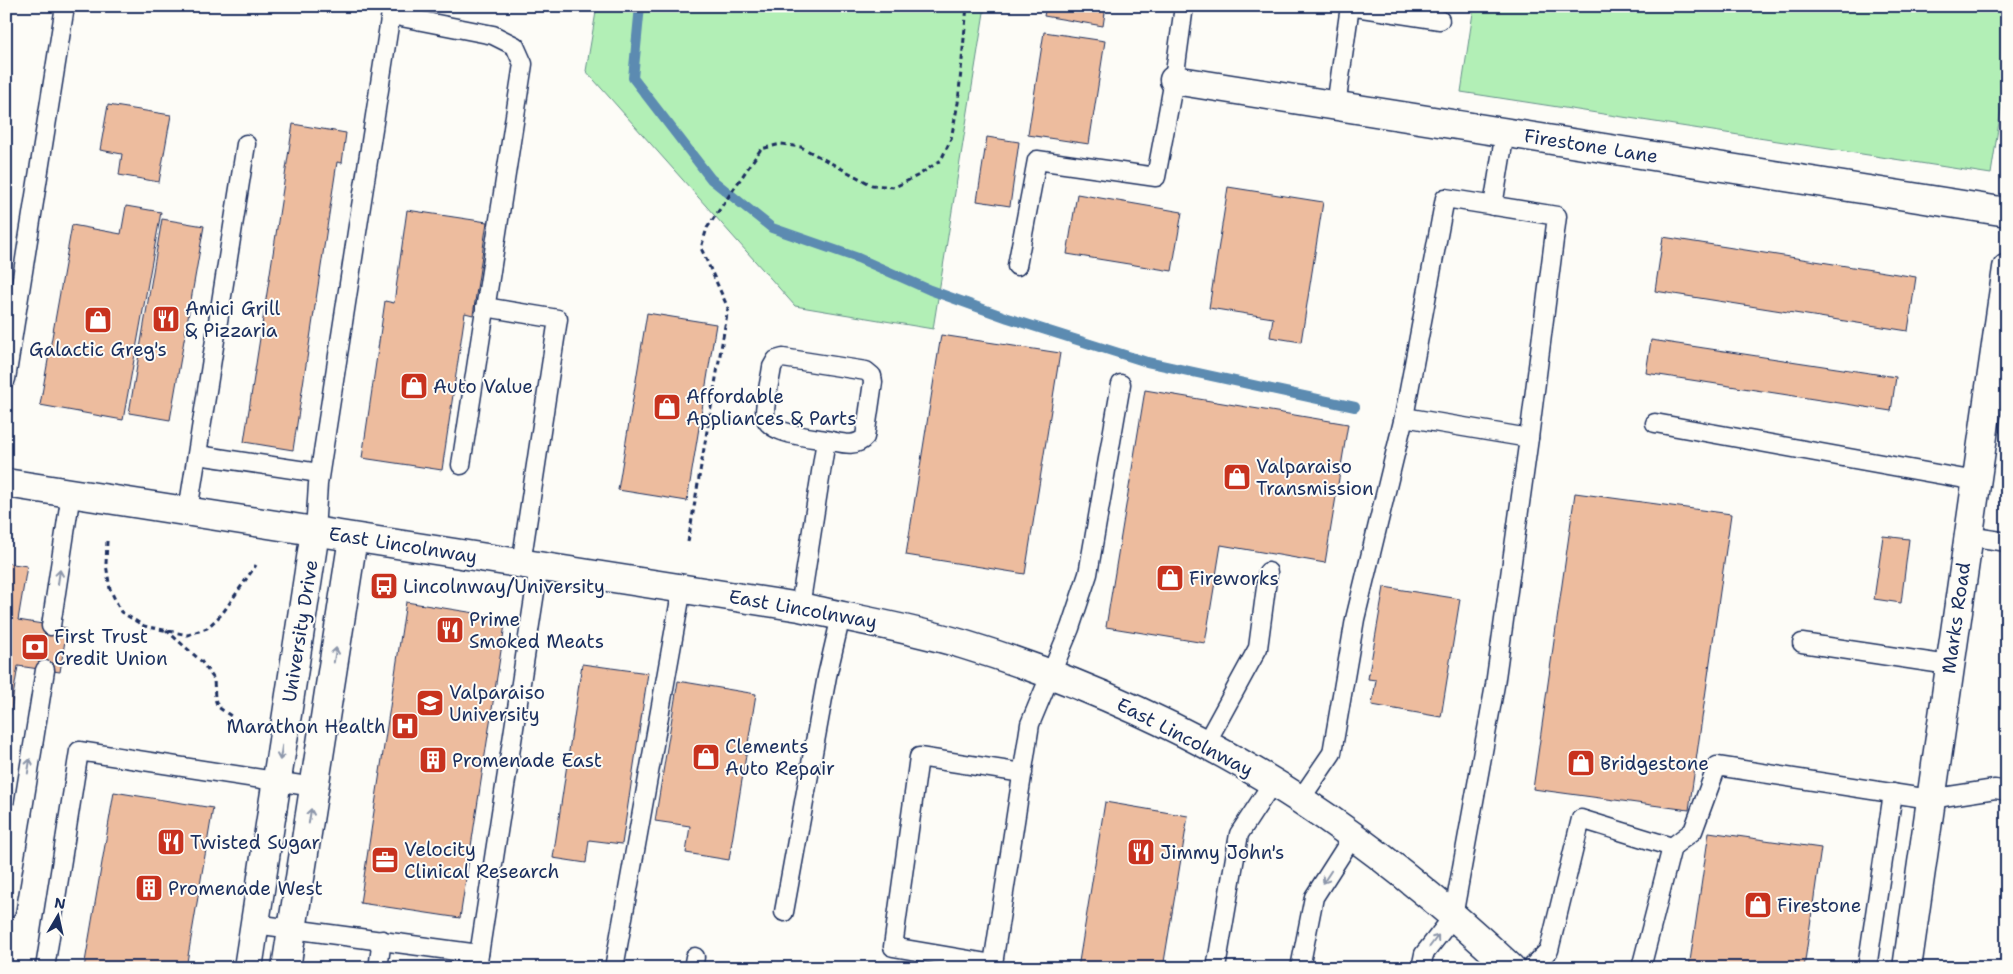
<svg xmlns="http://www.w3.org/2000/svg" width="2013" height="974" viewBox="0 0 2013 974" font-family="'Shantell Sans',sans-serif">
<rect width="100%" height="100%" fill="#fdfcf7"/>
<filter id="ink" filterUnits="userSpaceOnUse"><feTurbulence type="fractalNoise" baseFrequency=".02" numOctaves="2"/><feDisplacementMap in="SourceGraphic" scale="10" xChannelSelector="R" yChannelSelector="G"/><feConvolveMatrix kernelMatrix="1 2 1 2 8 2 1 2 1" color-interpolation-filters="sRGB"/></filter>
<g filter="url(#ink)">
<!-- green -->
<g fill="#b2efb6" stroke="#668f8a">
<path d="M597,6H985L933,329L795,306L586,71Z"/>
<path d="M1474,6H2007V71L1991,174L1461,92Z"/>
</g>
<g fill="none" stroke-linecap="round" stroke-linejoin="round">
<!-- stream -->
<path stroke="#5c8bb1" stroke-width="10" d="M640,6L633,78L711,179L772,228L858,258L930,290L1008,318L1147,362L1355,407"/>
</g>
<!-- building -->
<g fill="#edbc9e" stroke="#1b2f5e">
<path d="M1046,6H1106L1103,26L1044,16Z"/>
<path d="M1044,32L1105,41L1089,144L1028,135Z"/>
<path d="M108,105L171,115L159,182L119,175L122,154L100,150Z"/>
<path d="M293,124L346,133L342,163L337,162L293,450L244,442Z"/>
<path d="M987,137L1019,142L1010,206L977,201Z"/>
<path d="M1228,187L1323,202L1301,342L1270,337L1273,318L1209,308Z"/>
<path d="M1077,194L1182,212L1172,271L1067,254Z"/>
<path d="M126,206L161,212L123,420L40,405L72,225L121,234Z"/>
<path d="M407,210L487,222L473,315L465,313L442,470L362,458L385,301L394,303Z"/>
<path d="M162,219L204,226L170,420L129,413Z"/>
<path d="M1663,237L1916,277L1908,331L1655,291Z"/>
<path d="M647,313L716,324L687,501L618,490Z"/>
<path d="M941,335L1060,353L1025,574L906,555Z"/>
<path d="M1651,340L1896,377L1891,411L1646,373Z"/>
<path d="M1145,390L1348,424L1325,563L1221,545L1205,643L1106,627Z"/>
<path d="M1575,493L1731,514L1689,810L1533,789Z"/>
<path d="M1883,536L1909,539L1901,603L1874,599Z"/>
<path d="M6,563L27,566L18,620L67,628L60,672L18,666L10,715L6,714Z"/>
<path d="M1384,587L1460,599L1441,717L1372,705L1376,680L1368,679Z"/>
<path d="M406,602L506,618L460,918L360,903Z"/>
<path d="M582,664L648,673L622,844L589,840L586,863L553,858Z"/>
<path d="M678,681L756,694L729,860L686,853L690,826L655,821Z"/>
<path d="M114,792L213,808L186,968H84Z"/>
<path d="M1105,802L1188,816L1163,968H1078Z"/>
<path d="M1709,832L1821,848L1804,968H1689Z"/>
</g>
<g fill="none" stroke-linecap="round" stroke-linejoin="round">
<defs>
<g id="service">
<path d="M1349,6L1440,20"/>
<path d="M391,15L493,35L515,46L523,64L461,465"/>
<path d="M1336,106L1350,6"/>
<path d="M1493,206L1505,132"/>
<path d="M1017,266L1037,160L1156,177L1174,80L1184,6"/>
<path d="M485,307L558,319L521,564"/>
<path d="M6,379L65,6"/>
<path d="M1404,417L1445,198L1557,216L1529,438"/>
<path d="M1655,423L1976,481"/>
<path d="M198,455L319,473"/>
<path d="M188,511L246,144"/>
<path d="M315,532L318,484L392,6"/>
<path d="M1968,536L2007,542"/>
<path d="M800,607L826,440C809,437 765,434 765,414C765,398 770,382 772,367L776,360L783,358L866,371L872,376L873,382L865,437C855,449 839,442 826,440"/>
<path d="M51,626L71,493"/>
<path d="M1802,643L1949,665"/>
<path d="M1205,745L1258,648L1268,572"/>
<path d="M1023,773L919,757L893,947L993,964L1030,724L1070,628L1088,574L1121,384"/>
<path d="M1300,800L1332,753L1355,619L1404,417L1529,438L1495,685L1453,917L1424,954L1421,968"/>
<path d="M6,812L22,815L6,910"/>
<path d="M22,815L45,670"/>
<path d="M1672,847L1693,831L1717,766L1930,799L1995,789L2007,791"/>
<path d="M784,912L827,676L841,616"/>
<path d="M255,924L479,954"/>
<path d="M45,968L79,751L314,787"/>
<path d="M378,968L382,940"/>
<path d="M477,968L539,566"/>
<path d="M614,968L682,588"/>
<path d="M693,968L695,957"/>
<path d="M1216,968L1239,834L1273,782"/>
<path d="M1300,968L1314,897L1353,836"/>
<path d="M1531,968L1549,950L1581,819L1672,847L1641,968"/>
<path d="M1867,968L1893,793"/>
</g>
<g id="minor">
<path d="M1174,80L2007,212"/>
<path d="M248,968L315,532"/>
<path d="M286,968L353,538"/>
<path d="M1907,968L2007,268"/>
</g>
<path id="primary" d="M6,483L800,607C854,619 909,628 962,644C1078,679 1200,734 1301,800C1374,848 1447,908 1511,968"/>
</defs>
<!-- service casing -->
<use href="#service" stroke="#1b2f5e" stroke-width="21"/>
<!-- minor casing -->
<use href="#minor" stroke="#1b2f5e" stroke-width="31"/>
<!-- primary casing -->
<use href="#primary" stroke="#1b2f5e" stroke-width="31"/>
<!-- path -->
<g stroke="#1b2f5e" stroke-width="3" stroke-dasharray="5 4" stroke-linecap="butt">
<path d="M107,541L106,564L110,589L121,612L144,626L188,635L207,628L222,614L256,565"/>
<path d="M688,542L728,308L701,248L707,228L761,149L781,144L801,147L872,185L895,187L919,175L941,160L951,139L958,103L967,6"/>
<path d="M166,630L201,661L214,679L215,699L218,707L234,718"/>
</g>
<!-- service -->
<use href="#service" stroke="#fdfcf7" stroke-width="18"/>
<!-- minor -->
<use href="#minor" stroke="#fdfcf7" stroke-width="28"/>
<!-- primary -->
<use href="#primary" stroke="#fdfcf7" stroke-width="28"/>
</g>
<!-- one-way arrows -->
<defs><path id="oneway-shaft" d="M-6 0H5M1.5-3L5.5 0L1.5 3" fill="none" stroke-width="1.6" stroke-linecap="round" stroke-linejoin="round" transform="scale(1.25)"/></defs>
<g stroke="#8c96aa">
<use href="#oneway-shaft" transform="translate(59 577) rotate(-82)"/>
<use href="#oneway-shaft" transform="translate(335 655) rotate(-81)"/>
<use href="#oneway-shaft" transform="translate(281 753) rotate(99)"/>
<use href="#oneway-shaft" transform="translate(29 766) rotate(-81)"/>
<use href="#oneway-shaft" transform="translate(310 816) rotate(-81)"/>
<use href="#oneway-shaft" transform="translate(1327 877) rotate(123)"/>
<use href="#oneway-shaft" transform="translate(1434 941) rotate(-53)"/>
</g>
</g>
<!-- icons -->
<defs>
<symbol id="restaurant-square" viewBox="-11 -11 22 22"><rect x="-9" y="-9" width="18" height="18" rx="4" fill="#c8321e" stroke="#fdfcf7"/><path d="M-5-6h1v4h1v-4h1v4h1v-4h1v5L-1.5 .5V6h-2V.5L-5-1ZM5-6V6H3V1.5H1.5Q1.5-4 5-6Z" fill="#fff"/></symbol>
<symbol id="shop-square" viewBox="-11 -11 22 22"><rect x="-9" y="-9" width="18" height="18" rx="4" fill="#c8321e" stroke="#fdfcf7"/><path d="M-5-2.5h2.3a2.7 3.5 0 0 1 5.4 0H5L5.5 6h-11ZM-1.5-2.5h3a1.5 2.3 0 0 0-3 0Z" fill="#fff"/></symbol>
<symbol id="bus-square" viewBox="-11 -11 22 22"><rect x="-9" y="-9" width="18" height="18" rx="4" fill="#c8321e" stroke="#fdfcf7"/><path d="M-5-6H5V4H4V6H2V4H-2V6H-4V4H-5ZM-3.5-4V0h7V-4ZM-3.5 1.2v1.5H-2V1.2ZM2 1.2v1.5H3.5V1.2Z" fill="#fff"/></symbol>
<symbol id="bank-square" viewBox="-11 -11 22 22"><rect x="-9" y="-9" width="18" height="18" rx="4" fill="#c8321e" stroke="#fdfcf7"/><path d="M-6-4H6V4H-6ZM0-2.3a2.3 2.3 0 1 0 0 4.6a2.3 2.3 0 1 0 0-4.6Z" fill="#fff"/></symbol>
<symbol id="university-square" viewBox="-11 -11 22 22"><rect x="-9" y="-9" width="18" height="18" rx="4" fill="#c8321e" stroke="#fdfcf7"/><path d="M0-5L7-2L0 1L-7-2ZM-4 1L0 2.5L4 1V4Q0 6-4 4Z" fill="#fff"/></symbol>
<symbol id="hospital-square" viewBox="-11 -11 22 22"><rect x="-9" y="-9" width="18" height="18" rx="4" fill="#c8321e" stroke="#fdfcf7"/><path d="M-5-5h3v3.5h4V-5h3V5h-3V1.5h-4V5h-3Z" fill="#fff"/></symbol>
<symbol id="building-square" viewBox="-11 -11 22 22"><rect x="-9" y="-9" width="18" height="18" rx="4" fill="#c8321e" stroke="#fdfcf7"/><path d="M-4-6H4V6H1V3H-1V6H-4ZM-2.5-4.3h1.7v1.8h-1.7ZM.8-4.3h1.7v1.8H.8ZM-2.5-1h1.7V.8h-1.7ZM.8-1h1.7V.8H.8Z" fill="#fff"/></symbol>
<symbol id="office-square" viewBox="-11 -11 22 22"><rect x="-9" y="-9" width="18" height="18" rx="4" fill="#c8321e" stroke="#fdfcf7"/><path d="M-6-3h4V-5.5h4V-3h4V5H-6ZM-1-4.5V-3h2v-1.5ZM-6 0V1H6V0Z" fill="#fff"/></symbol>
</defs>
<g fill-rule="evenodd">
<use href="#restaurant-square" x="150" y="303" width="32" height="32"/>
<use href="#shop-square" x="82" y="304" width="32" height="32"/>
<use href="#shop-square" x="398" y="370" width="32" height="32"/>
<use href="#shop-square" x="651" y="391" width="32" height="32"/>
<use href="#shop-square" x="1221" y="461" width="32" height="32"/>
<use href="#shop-square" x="1154" y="562" width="32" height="32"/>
<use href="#bus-square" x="368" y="570" width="32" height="32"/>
<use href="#restaurant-square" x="434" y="614" width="32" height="32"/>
<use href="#bank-square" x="19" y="631" width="32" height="32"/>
<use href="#university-square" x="414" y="687" width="32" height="32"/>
<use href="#hospital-square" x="389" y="710" width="32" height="32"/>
<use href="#shop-square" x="690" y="741" width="32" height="32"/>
<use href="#building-square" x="417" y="744" width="32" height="32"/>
<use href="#shop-square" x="1565" y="747" width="32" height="32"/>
<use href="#restaurant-square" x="155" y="826" width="32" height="32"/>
<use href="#restaurant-square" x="1125" y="836" width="32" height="32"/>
<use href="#office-square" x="369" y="844" width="32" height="32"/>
<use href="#building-square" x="133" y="872" width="32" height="32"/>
<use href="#shop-square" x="1742" y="889" width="32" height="32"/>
</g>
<g text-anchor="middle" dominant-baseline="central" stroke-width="4" stroke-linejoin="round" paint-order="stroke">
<!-- street labels -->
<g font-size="19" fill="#1b2f5e" stroke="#fdfcf7">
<text transform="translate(1591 146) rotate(9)">Firestone Lane</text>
<text transform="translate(403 545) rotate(9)">East Lincolnway</text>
<text transform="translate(803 609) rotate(10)">East Lincolnway</text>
<text transform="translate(1956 618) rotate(-82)">Marks Road</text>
<text transform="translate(300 631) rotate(-81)">University Drive</text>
<text transform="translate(1185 737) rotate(27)">East Lincolnway</text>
</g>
<!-- poi labels -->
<g font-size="19" fill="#1b2f5e" stroke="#fdfcf7" text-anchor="start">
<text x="185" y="308">Amici Grill<tspan x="185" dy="22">&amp; Pizzaria</tspan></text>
<text x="98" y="349" text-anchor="middle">Galactic Greg's</text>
<text x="433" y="386">Auto Value</text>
<text x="686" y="396">Affordable<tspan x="686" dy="22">Appliances &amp; Parts</tspan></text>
<text x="1256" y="466">Valparaiso<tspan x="1256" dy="22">Transmission</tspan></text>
<text x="1189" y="578">Fireworks</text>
<text x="403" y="586">Lincolnway/University</text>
<text x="469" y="619">Prime<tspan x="469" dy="22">Smoked Meats</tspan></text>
<text x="54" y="636">First Trust<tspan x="54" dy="22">Credit Union</tspan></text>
<text x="449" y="692">Valparaiso<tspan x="449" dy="22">University</tspan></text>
<text x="386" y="726" text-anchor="end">Marathon Health</text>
<text x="725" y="746">Clements<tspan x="725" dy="22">Auto Repair</tspan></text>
<text x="452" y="760">Promenade East</text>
<text x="1600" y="763">Bridgestone</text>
<text x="190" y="842">Twisted Sugar</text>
<text x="404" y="849">Velocity<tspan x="404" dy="22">Clinical Research</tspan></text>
<text x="1160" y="852">Jimmy John's</text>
<text x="168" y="888">Promenade West</text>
<text x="1777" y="905">Firestone</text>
</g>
</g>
<!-- margin -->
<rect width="2013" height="974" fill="none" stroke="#fdfcf7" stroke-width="25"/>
<rect x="12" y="12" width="1988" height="949" fill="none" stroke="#1b2f5e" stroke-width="2" filter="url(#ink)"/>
<!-- north arrow -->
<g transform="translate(58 916) rotate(9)" stroke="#fdfcf7" stroke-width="4" paint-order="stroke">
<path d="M0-4L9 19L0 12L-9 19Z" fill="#1b2f5e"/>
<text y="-8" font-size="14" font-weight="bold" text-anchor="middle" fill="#1b2f5e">N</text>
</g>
</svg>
